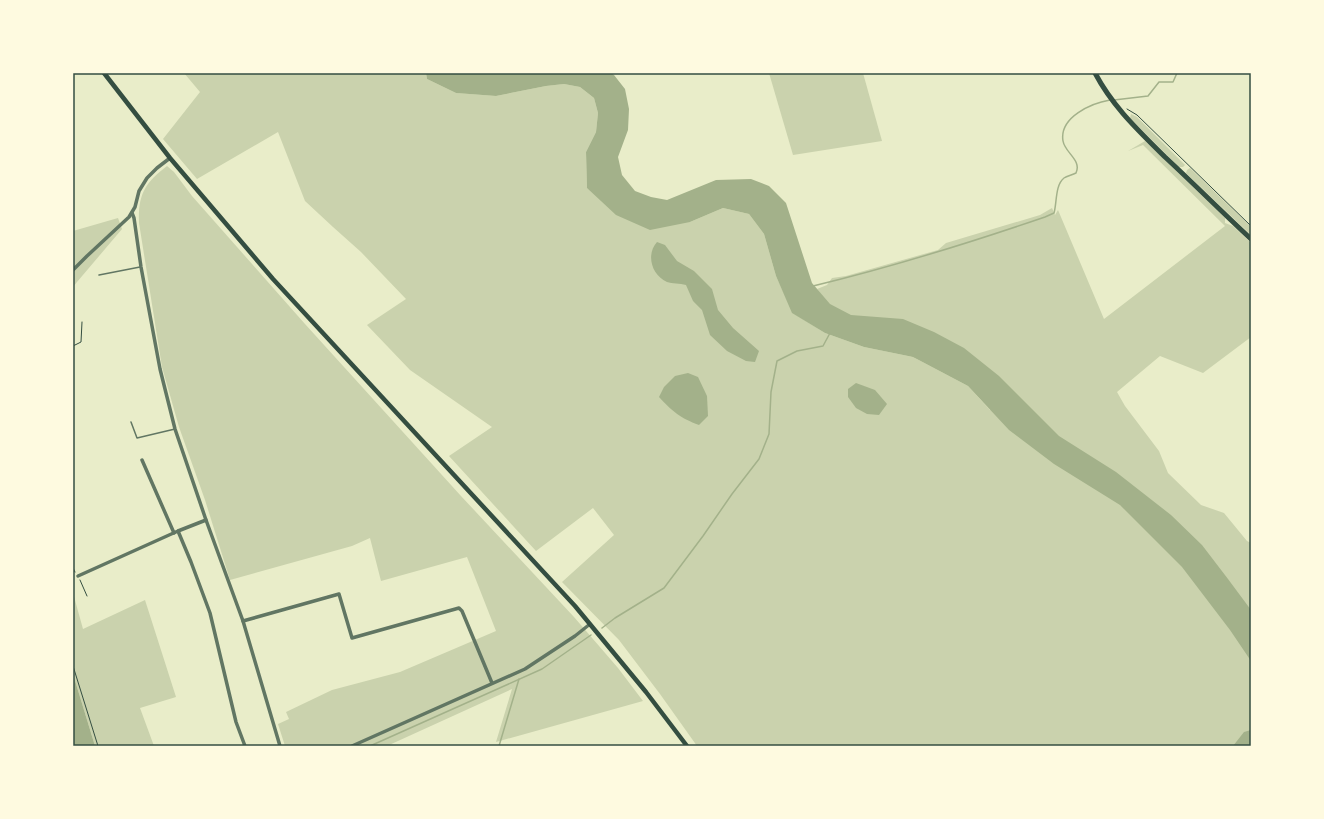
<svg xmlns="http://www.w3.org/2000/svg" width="1324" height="819" viewBox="0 0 1324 819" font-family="Inter,sans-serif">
<rect width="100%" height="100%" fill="#e9edc9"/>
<!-- green -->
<g fill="#cad2ad">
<path d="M184,73H426L427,79L456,93L496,96L546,86L564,84L580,87L594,98L598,113L596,132L586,152L587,188L690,222L723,208L749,214L764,234L776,276L793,313L825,333L864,347L913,357L968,386L990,410L1008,397L847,329L817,289L827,285L832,278L846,276L938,250L946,243L1040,215L1052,208L1055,215L1058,210L1104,319L1225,226L1143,145L1128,151L1145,141L1225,218V223L1233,226L1251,243V337L1203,373L1160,356L1117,392L1125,406L1159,451L1168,473L1201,505L1224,513L1247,541L1251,543V746H697L660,694L619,640L562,582L614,535L593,508L536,551L449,456L492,427L410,370L367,325L406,299L361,252L333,227L305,201L278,132L197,179L163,139L200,92Z"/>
<path d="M769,73H863L882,141L793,155Z"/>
<path d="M1131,114L1137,117L1185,165L1183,167H1179L1130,118Z"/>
<path d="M167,166L174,172L192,196L305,324L461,496L574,617L618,668L643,701L496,742L512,689L387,746H285L278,724L289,719L286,712L332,690L400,672L496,631L467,557L381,581L370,538L352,546L230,580L205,500L179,427L162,367L139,223C138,194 145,183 167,166Z"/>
<path d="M1190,168L1251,227V235L1186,173L1187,170Z"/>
<path d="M118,218L122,229L77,282L73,287V231Z"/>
<path d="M73,593L83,629L145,600L176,697L140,708L154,746H95L73,674Z"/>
</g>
<!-- water -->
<g fill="#a3b18a">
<path d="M426,73H611L614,75L625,89L629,109L628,130L618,157L622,175L635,191L651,197L667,200L716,180L751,179L769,186L786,203L812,283L830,304L851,315L903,319L934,332L964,348L999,376L1059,436L1116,472L1171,515L1202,545L1228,579L1251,610V661L1230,630L1182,567L1120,505L1054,464L1009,430L968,386L913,357L864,347L825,333L792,313L776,276L764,234L749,214L723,208L690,222L650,230L616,215L587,188L586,152L596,132L598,113L594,98L580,87L564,84L546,86L496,96L456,93L427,79Z"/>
<path d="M657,242L665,245L677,261L694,271L712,289L718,310L733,328L759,351L755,362L746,361L727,351L710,335L702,310L693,301L686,285C680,283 672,284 667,282C651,275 646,254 657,242Z"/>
<path d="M688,373L698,377L707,396L708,416L699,425C680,418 673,412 659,397L664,387L675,376Z"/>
<path d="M856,383L875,390L887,404L879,415L867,414L856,408L848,397V389Z"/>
<path d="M73,674L95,746H73Z"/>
<path d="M1251,730V746H1233L1244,732Z"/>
</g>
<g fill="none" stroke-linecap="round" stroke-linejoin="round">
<!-- stream -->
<g stroke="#a3b18a" stroke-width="1.5">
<path d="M1114,100L1148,96L1159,82H1173L1177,73"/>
<path d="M813,286C892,267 969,243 1045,217L1054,213C1057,203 1055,185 1064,178C1067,176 1072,175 1076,173C1082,160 1065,153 1063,141C1059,117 1092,103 1110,100"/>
<path d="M602,628L615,618L664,588L703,536L732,494L759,459L769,434L771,392L777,361L797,351L823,346L830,333"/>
<path d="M370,746L542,669L591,635"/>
<path d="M499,746L519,679"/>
</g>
<!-- path -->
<g stroke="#344e41" stroke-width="1">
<path d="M1127,109L1137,115L1251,226"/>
<path d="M73,346L81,342L82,322"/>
<path d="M73,568L75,572"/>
<path d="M80,580L87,596"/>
<path d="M73,666L98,746"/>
</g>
<!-- service -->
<g stroke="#617663" stroke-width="1.5">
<path d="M99,275L140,267"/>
<path d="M131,422L137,438L175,429"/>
</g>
<!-- minor -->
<g stroke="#617663" stroke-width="3.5">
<path d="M132,213L134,218L141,267L160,369L175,429L206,520L243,621L280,746"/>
<path d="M73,270L87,256L129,217L135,207L139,191L147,178L157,168L170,158"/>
<path d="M142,460L174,533"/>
<path d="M178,531L191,562L210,613L236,722L245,746"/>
<path d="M78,576L178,531L206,520"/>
<path d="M243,621L339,594L352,638L459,608L462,611L492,683"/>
<path d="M352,746L525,669L575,636L590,624"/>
</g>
<!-- secondary -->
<path stroke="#344e41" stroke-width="4.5" d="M104,73L170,158L273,279L575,606L646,692L687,746"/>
<!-- primary -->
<path stroke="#344e41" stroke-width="5" d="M1095,73C1113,107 1138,130 1165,157C1194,184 1222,212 1251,239"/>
</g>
<!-- border -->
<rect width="1324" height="819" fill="none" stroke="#fefae0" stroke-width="148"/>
<rect x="74" y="74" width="1176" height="671" fill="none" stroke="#344e41" stroke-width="1.5"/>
</svg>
